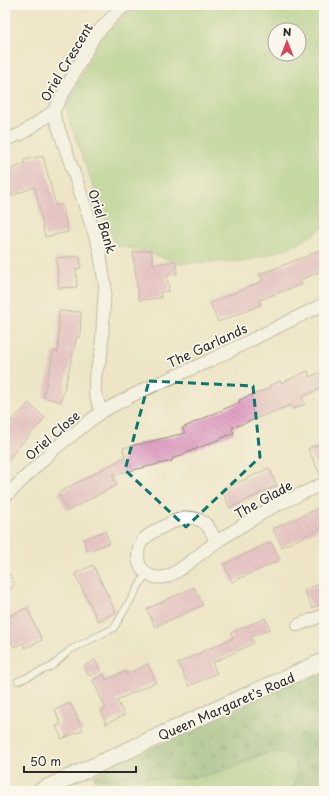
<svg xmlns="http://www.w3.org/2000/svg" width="329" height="796" viewBox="0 0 329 796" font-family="'Playpen Sans',sans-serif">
<defs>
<pattern id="grass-dots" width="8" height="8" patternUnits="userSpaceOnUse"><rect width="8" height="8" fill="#97c777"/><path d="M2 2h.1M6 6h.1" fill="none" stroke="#7ba262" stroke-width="1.8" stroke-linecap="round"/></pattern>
<pattern id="forest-firs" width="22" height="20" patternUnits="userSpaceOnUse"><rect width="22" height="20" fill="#79ac68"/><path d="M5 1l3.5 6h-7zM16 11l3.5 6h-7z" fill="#638c56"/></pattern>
<pattern id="building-back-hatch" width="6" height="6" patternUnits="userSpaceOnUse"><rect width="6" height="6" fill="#e09ec3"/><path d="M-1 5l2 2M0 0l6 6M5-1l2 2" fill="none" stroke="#b6819f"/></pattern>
</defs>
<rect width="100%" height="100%" fill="#fbf7ec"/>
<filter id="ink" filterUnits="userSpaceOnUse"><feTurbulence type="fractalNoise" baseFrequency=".025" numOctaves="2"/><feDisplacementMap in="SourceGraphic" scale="8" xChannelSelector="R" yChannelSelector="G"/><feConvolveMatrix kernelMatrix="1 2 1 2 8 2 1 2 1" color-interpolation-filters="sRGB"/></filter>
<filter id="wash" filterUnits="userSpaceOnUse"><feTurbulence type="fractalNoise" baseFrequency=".012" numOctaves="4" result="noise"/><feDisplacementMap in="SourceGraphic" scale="16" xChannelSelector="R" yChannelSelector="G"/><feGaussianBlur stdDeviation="0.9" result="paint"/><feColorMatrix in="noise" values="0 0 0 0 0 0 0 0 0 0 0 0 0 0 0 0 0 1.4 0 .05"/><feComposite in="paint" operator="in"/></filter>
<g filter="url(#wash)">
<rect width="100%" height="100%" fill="#ede5c6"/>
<!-- grass -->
<path fill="url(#grass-dots)" stroke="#617951" d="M275,752C301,752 298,772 293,791H103L106,789L101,780C134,775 167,782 199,776C214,774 229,769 243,763C253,759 263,753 275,752Z"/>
<!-- forest -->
<path fill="url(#forest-firs)" stroke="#526c4a" d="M324,669V791H293C296,778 302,760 285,754C268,747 246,762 230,768C221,771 211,774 201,776C167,783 129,771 97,781L94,779V776L99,773L286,685Z"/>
<!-- pitch -->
<path fill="#97c777" stroke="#617951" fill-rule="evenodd" d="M139,5L324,6V227L297,245L246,261L177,263L141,250L115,245L69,120L66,109L85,68L100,39L122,18ZM275,30H299V54H275Z"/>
<g id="blocks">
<!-- building -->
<g fill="url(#building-back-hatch)">
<path d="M43,156L56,206L62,205L68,232L45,237L35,187L5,198V171L25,164L24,160Z"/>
<path d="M324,248V270L300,280L302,284L259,300L261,305L218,322L210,303L263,281L260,274L310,255V254Z"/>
<path d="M151,250L153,264L176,261L177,274L167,275L169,291L160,292L161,298L139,300L133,252Z"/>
<path d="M80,256L81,268L76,269L77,287L59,288L56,258Z"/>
<path d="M59,311L81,312L80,337H77L61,402L43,397L54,351L58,352Z"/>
<path d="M308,371L310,377L324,371V387L302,397L305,404L293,409L291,405L232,428L234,433L172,459V461L112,475L117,485L67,511L58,493L125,457L123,448L185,433L182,428L240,402L239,400L270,388L269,386L280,381L281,383Z"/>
<path d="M29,403L45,418L5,462V428Z"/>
<path d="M324,442V476H321L308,449Z"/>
<path d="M269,468L277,486L230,508L222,490Z"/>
<path d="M321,507L324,515V527L282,547L273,529Z"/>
<path d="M105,531L110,543L87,551L83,539Z"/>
<path d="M271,542L280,560L232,582L224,564Z"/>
<path d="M93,565L116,612L98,621L75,574Z"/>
<path d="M324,582V603L312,608L304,590Z"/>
<path d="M194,587L203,605L155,627L147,609Z"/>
<path d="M27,608L42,640L25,648L23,643L14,647L11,640L5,643V618Z"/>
<path d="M265,618L270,629L251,637L254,643L212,663L217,673L189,686L178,663L233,638L231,633Z"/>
<path d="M95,660L101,671L89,676L84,666Z"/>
<path d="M148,664L156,682L117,700L124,715L106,724L101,711L106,709L93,680L104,674L106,680L125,671L126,674Z"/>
<path d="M70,703L83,730L62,739L56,726L61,724L55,710Z"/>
</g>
</g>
</g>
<g filter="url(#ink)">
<use href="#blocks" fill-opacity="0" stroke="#8c8878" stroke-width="1"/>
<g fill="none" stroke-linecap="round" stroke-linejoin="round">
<defs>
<path id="lane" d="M18,681L51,667L70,650L114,628L146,574"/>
<g id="street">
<path d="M53,112L99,247L105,286L101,355L95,376V393L101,412"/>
<path d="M5,140L21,134L53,112L95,35L116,13L127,5"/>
<path d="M5,497L53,450L101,412L141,391L209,361L324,304"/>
<path d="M216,542C213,536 210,526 203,522C199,519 191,517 186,518C176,519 149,533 143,540C138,546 137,555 139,563C143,575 153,579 165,577C180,573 203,550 218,541C235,530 252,519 269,509C287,500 306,492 324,483"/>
<path d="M298,625L324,615"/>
</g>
<path id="secondary" d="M40,791L237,700L324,661"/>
</defs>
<!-- lane casing -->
<use href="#lane" stroke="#8c8878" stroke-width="8"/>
<!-- street casing -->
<use href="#street" stroke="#8c8878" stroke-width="14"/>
<!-- secondary casing -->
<use href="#secondary" stroke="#8c8878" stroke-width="18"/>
<!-- path -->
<path stroke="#8c8878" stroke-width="2.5" stroke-dasharray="1 3" stroke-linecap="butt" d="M5,568L15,584L5,597"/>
<!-- lane -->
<use href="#lane" stroke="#fff" stroke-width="6"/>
<!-- street -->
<use href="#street" stroke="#fff" stroke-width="12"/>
<!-- secondary -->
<use href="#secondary" stroke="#fff" stroke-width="16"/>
</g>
</g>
<!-- marked area -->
<path d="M0 0H329V796H0ZM149,381L253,386L260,457L186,527L125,470Z" fill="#ede5c6" fill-opacity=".55" fill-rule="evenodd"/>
<path fill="none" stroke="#0f766e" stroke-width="3" stroke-dasharray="8 5" stroke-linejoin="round" d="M149,381L253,386L260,457L186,527L125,470Z"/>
<g text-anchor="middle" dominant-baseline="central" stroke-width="3.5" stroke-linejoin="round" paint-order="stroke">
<!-- street labels -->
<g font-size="13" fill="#2b2b2b" stroke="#fbf7ec">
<text transform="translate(66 62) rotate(-59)">Oriel Crescent</text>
<text transform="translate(103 221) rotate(73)">Oriel Bank</text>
<text transform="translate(207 345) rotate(-25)">The Garlands</text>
<text transform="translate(52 435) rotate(-41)">Oriel Close</text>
<text transform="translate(263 499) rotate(-29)">The Glade</text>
<text transform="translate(226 706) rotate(-24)">Queen Margaret's Road</text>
</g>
</g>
<!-- margin -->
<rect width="329" height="796" fill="none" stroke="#fbf7ec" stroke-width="20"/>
<!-- north arrow -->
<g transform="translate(287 42)"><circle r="19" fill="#fbf7ec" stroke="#a8a59f"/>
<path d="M0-3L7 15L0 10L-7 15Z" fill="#d1495b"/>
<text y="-6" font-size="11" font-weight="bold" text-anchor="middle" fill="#2b2b2b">N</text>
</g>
<!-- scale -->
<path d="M24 766v6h112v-6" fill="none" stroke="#2b2b2b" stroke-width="2"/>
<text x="30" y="766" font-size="12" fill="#2b2b2b" stroke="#fbf7ec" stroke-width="3" paint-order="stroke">50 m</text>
</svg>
